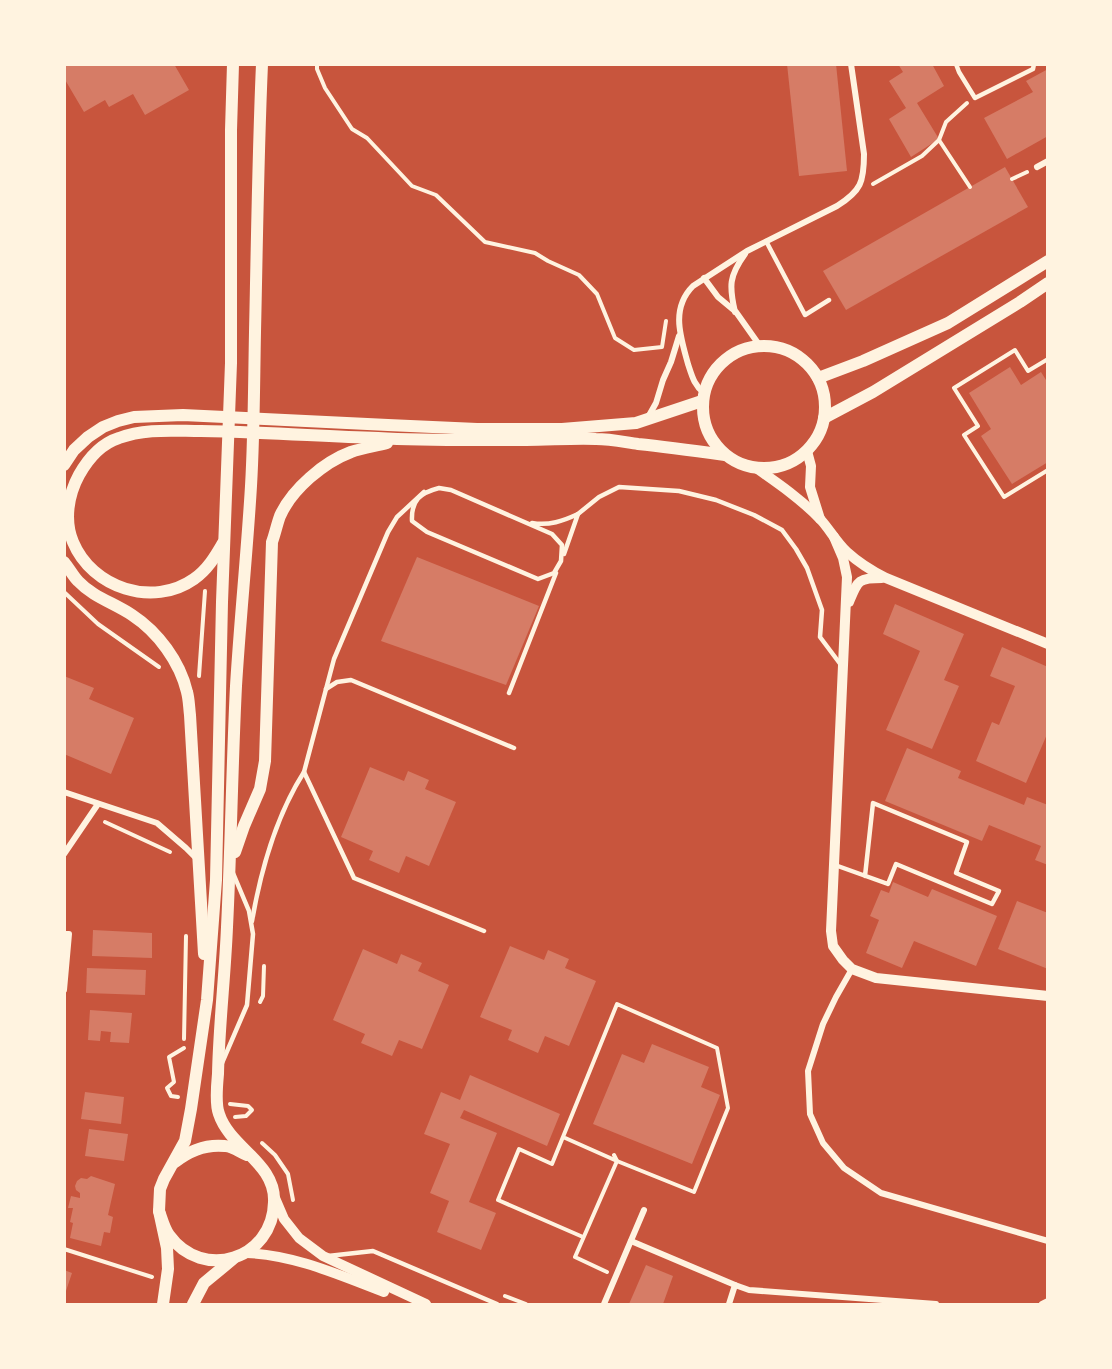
<svg xmlns="http://www.w3.org/2000/svg" width="1112" height="1369" viewBox="0 0 1112 1369" font-family="Jost,sans-serif">
<rect width="100%" height="100%" fill="#c8553d"/>
<!-- building -->
<g fill="#d67c66">
<path d="M64,64H174L189,90L145,115L133,94L109,107L105,100L84,112L64,78Z"/>
<path d="M787,64H836L847,171L799,176Z"/>
<path d="M898,64H932L944,86L917,103L939,139L911,157L889,119L906,108L889,81L903,72Z"/>
<path d="M1048,69V136L1007,159L984,118L1033,92L1026,81Z"/>
<path d="M1005,167L1028,207L846,310L823,271Z"/>
<path d="M1010,367L1021,385L1041,372L1046,380L1048,378V462L1012,484L981,436L991,429L969,393Z"/>
<path d="M417,557L539,606L506,685L381,641Z"/>
<path d="M895,604L964,634L944,680L959,686L932,749L886,730L920,651L883,634Z"/>
<path d="M1002,647L1048,667V732L1026,783L976,761L992,722L999,725L1015,686L990,676Z"/>
<path d="M64,676L94,688L89,699L134,718L111,774L64,754Z"/>
<path d="M907,748L961,771L958,778L1024,805L1027,797L1048,805V865L1035,860L1041,846L989,825L982,841L885,801Z"/>
<path d="M370,767L404,781L408,771L429,780L425,789L456,802L429,866L406,856L399,873L369,860L373,851L341,837Z"/>
<path d="M893,882L928,897L932,889L997,916L976,966L914,941L902,968L866,953L879,920L870,916L881,890L889,893Z"/>
<path d="M1017,901L1048,913V969L998,949Z"/>
<path d="M93,930L152,933V958L92,956Z"/>
<path d="M510,946L544,960L548,950L569,959L565,968L596,981L569,1046L545,1036L538,1053L508,1040L512,1030L480,1017Z"/>
<path d="M363,949L397,964L401,954L422,963L418,971L449,985L422,1049L399,1040L392,1056L361,1043L365,1034L333,1020Z"/>
<path d="M87,968L146,970L145,995L86,993Z"/>
<path d="M90,1010L132,1013L129,1043L110,1042L111,1032L101,1031L100,1041L88,1040Z"/>
<path d="M652,1044L709,1067L701,1087L720,1095L692,1164L593,1124L622,1054L644,1063Z"/>
<path d="M470,1075L560,1114L547,1146L464,1110L460,1118L497,1133L469,1202L496,1213L481,1250L437,1232L449,1201L430,1193L450,1144L424,1134L441,1092L460,1100Z"/>
<path d="M85,1092L124,1097L121,1124L81,1119Z"/>
<path d="M89,1129L128,1134L124,1161L85,1156Z"/>
<path d="M91,1176L115,1184L108,1215L113,1217L110,1233L104,1232L101,1246L70,1238L73,1223L70,1222L73,1208H68L71,1196L80,1198V1193L76,1190L75,1186L77,1181L81,1178L87,1179Z"/>
<path d="M646,1265L673,1276L663,1304H629Z"/>
<path d="M64,1270L72,1273L65,1294H64Z"/>
</g>
<g fill="none" stroke-linecap="round" stroke-linejoin="round">
<!-- path -->
<g stroke="#fff3e0" stroke-width="4">
<path d="M317,64V69L325,88L352,129L367,138L412,186L436,195L485,242L535,253L548,261L579,275L597,294L615,338L634,350L662,347L666,321"/>
<path d="M939,140L970,187"/>
<path d="M1012,179L1027,172"/>
<path d="M873,184L922,156L939,140L946,122L967,103"/>
<path d="M1048,359L1028,371L1015,350L954,388L978,426L964,435L1004,497L1048,470"/>
<path d="M64,592L98,624L159,667"/>
<path d="M199,676L205,591"/>
<path d="M105,822L170,852"/>
<path d="M260,1002L263,996L264,966"/>
<path d="M184,1039L186,936"/>
<path d="M178,1097L171,1096L167,1088L174,1082L169,1057L184,1048"/>
<path d="M230,1104L248,1106L252,1110L246,1116L235,1117"/>
<path d="M563,1137L617,1161L694,1192L728,1108L717,1048L617,1004L552,1164L519,1149L498,1200L583,1237"/>
<path d="M262,1143L275,1155L288,1174L293,1200"/>
<path d="M64,1249L152,1277"/>
<path d="M607,1272L575,1257L617,1161L614,1155"/>
<path d="M505,1296L526,1304"/>
</g>
<!-- service -->
<g stroke="#fff3e0" stroke-width="4.5">
<path d="M956,64L959,72L975,98L1033,69L1034,64"/>
<path d="M766,241L805,315L829,300"/>
<path d="M439,488L451,490L552,534L562,545L561,561L554,573L538,579L427,532L412,521C411,500 420,493 439,488Z"/>
<path d="M424,492L397,517L388,532L334,659L304,772L354,878L484,931"/>
<path d="M578,514L599,497L619,487L679,491L716,500L754,515L782,530L796,549L807,568L822,610L820,637L841,665"/>
<path d="M532,523C549,526 563,521 578,514L564,554"/>
<path d="M326,689L337,682L351,680L514,748"/>
<path d="M509,693L556,573"/>
<path d="M835,865L888,884L896,864L992,904L999,891L956,873L967,842L873,803L865,876"/>
<path d="M252,921C261,869 276,816 304,772"/>
<path d="M222,1063L247,1005L253,934L249,911L233,873"/>
<path d="M328,1256L373,1251L497,1304"/>
</g>
<!-- minor -->
<g stroke="#fff3e0" stroke-width="6">
<path d="M1037,167L1048,161"/>
<path d="M704,278L718,297L736,312L760,346"/>
<path d="M735,312C729,286 729,276 745,254"/>
<path d="M704,393C694,385 692,376 688,364C681,338 670,309 693,286L747,251L837,206C861,191 864,182 864,154L851,64"/>
<path d="M647,419L656,403L663,380L671,362L679,336"/>
<path d="M64,792L157,823L186,848L198,860"/>
<path d="M64,854L98,804"/>
<path d="M64,934H69L64,990"/>
<path d="M852,969L836,997L823,1024L808,1071L810,1114L823,1143L844,1168L881,1193L1048,1241"/>
<path d="M631,1241L735,1285L729,1304"/>
<path d="M735,1285L749,1290L936,1304"/>
<path d="M604,1304L644,1210"/>
<path d="M1042,1304L1048,1301"/>
</g>
<!-- tertiary -->
<g stroke="#fff3e0" stroke-width="10">
<path d="M807,451L811,466L810,487L820,519"/>
<path d="M756,468C779,484 802,500 821,520C830,530 837,543 847,552C859,563 872,571 886,578L1048,644"/>
<path d="M834,537L843,558L847,577L831,931L833,946L843,960L852,969L876,978L1048,996"/>
<path d="M849,602C858,580 858,578 882,578"/>
<path d="M275,1198L284,1219L299,1238L323,1256L426,1304"/>
<path d="M247,1253C295,1255 339,1275 384,1292"/>
</g>
<!-- secondary -->
<g stroke="#fff3e0" stroke-width="12">
<circle cx="764" cy="407" r="61"/>
<path d="M818,378L863,361L948,323L1048,261"/>
<path d="M824,418L873,392L1020,302L1048,283"/>
<path d="M64,465L74,450L88,437L103,427L118,421L134,417L183,415L388,425L477,429H562L636,423L702,401"/>
<path d="M223,543C215,557 207,570 194,579C153,608 92,588 73,542C64,521 68,495 79,475C88,459 100,444 119,438C145,428 174,431 201,431C260,432 319,436 378,438C427,441 477,440 526,440C550,440 573,438 596,439C610,439 624,442 638,444C667,447 696,451 725,455"/>
<path d="M64,562C69,568 73,576 78,581C93,597 114,603 132,615C158,632 180,662 187,692C189,699 189,707 190,715L204,954"/>
<path d="M235,852L244,826L260,789L265,761L272,542C275,534 277,524 280,516C292,489 324,462 351,452C363,448 376,446 387,443"/>
<path d="M175,1162C189,1151 206,1144 225,1146C232,1146 240,1152 247,1155"/>
<path d="M159,1211C162,1219 164,1228 169,1235C203,1282 273,1259 274,1202C276,1163 230,1148 219,1114C215,1104 217,1085 218,1074C219,1025 225,976 227,927C231,847 232,767 236,686C240,620 247,553 251,486C254,435 254,383 255,332C257,243 258,154 262,64"/>
<path d="M163,1304L168,1269L167,1248L159,1211L160,1189L164,1179L185,1141L191,1109L207,1000L216,880L222,602L231,363V130L233,64"/>
<path d="M193,1304L204,1283L233,1259"/>
</g>
</g>
<!-- border -->
<rect width="1112" height="1369" fill="none" stroke="#fff3e0" stroke-width="132"/>
</svg>
